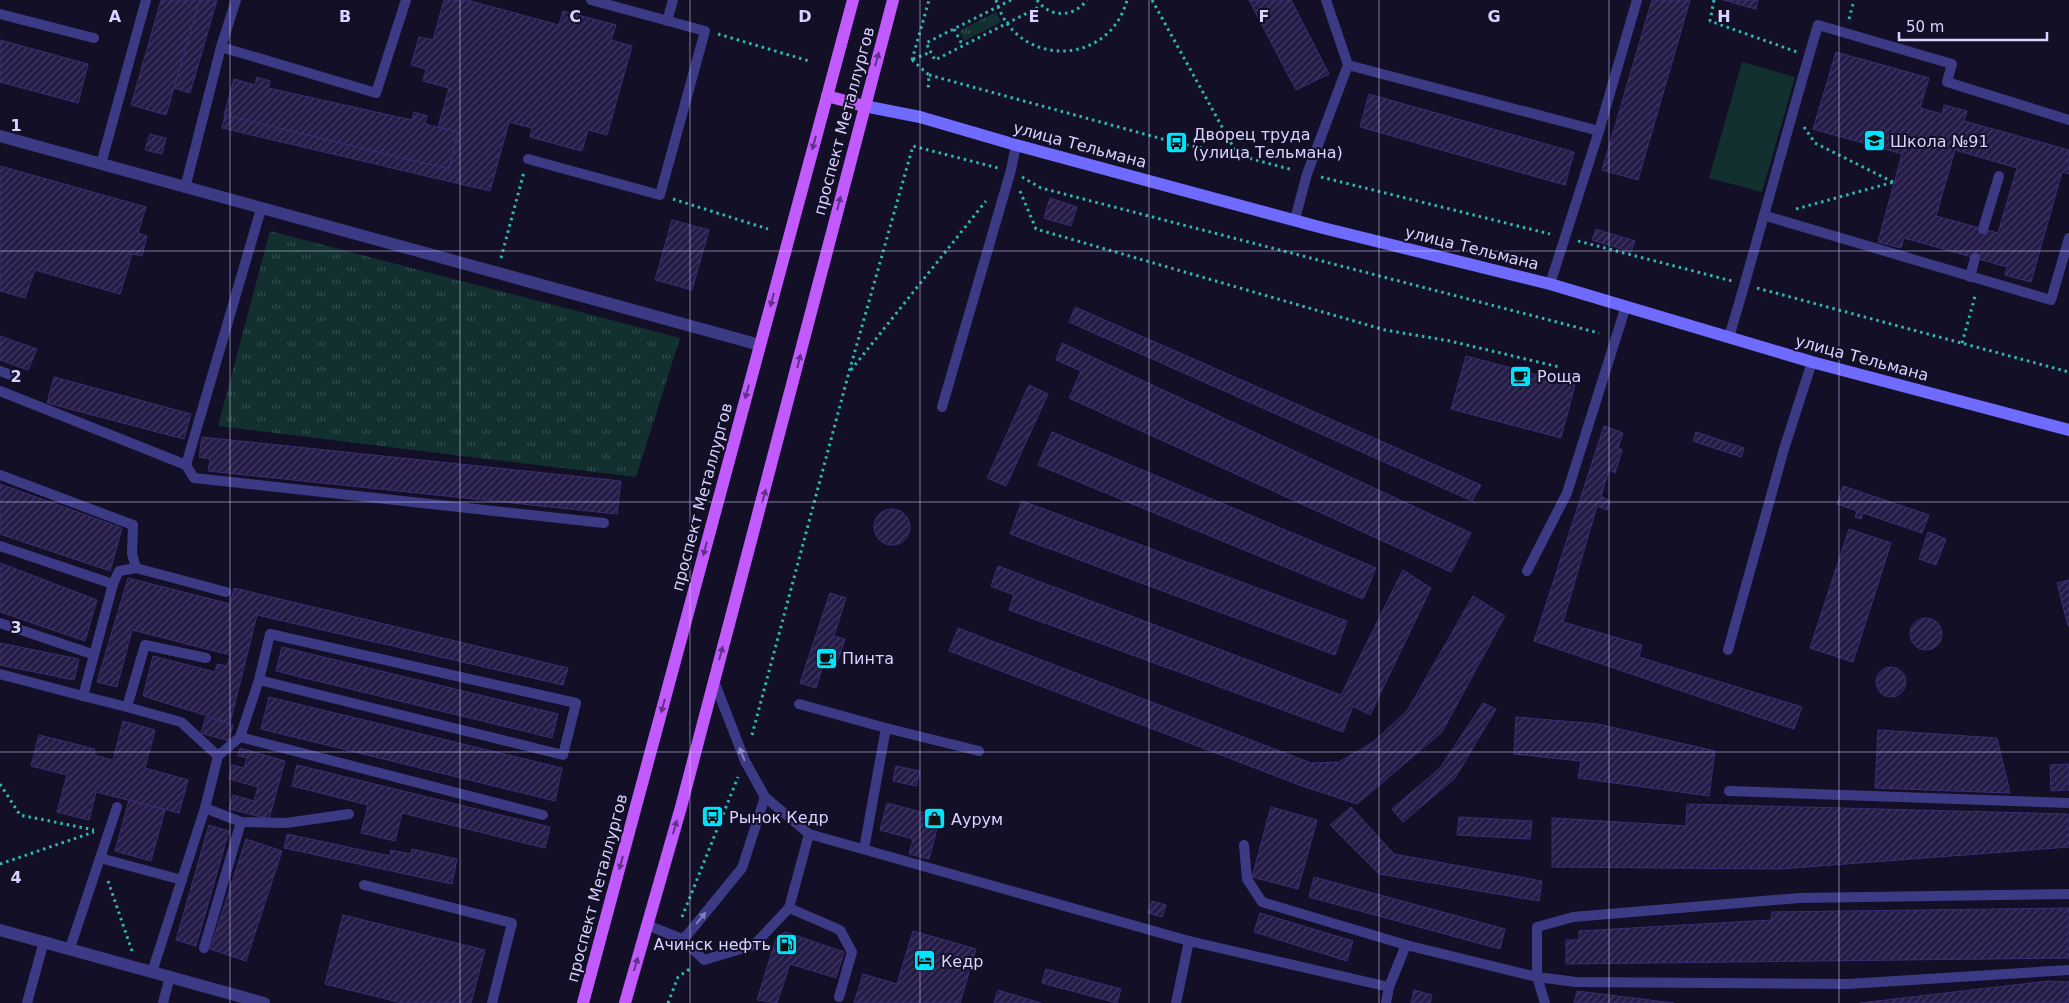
<svg xmlns="http://www.w3.org/2000/svg" width="2069" height="1003" viewBox="0 0 2069 1003" font-family="'DejaVu Sans',sans-serif">
<defs>
<pattern id="grass-tufts" width="24" height="20" patternUnits="userSpaceOnUse" patternTransform="scale(1.25)"><rect width="24" height="20" fill="#12302f"/><path d="M3 7l-1-3M5 7V3M7 7l1-3M15 17l-1-3M17 17v-4M19 17l1-3" fill="none" stroke="#344d4e"/></pattern>
<pattern id="building-hatch" width="6" height="6" patternUnits="userSpaceOnUse" patternTransform="scale(1.25)"><rect width="6" height="6" fill="#241b47"/><path d="M-1 1l2-2M0 6l6-6M5 7l2-2" fill="none" stroke="#433b63"/></pattern>
</defs>
<rect width="100%" height="100%" fill="#130f26"/>
<!-- grass -->
<g fill="url(#grass-tufts)">
<path d="M996,12L1001,22L964,41L959,31Z"/>
<path d="M270,231L680,338L636,477L218,426Z"/>
</g>
<!-- pitch -->
<path fill="#12302f" d="M1742,62L1795,77L1762,192L1709,178Z"/>
<!-- building -->
<g fill="url(#building-hatch)" stroke="#3b2d73" fill-rule="evenodd">
<path d="M161,0H200L166,115L131,105Z"/>
<path d="M200,0H217L190,93L174,88Z"/>
<path d="M444,0H467L559,25L563,11L616,25L611,40L632,46L607,135L588,130L582,151L530,137L532,128L509,122L490,191L222,128L225,115L449,169L458,132L438,127L449,88L423,81L426,69L411,65L419,37L433,40Z"/>
<path d="M1249,0H1291L1329,74L1296,90Z"/>
<path d="M1652,0H1690L1638,180L1602,170Z"/>
<path d="M1723,0H1758L1756,9Z"/>
<path d="M0,40L88,64L78,103L0,82Z"/>
<path d="M1836,52L1929,78L1920,108L1942,114L1944,105L1967,111L1964,121L2069,150V174L2062,172L2031,282L2005,275L2007,267L1904,238L1901,248L1878,242L1902,154L1813,129ZM1955,150L2017,168L1998,233L1936,216Z"/>
<path d="M257,77L270,81L268,88L412,120L414,112L427,116L425,124L458,132L449,169L224,115L234,79L255,85Z"/>
<path d="M1369,94L1574,152L1565,185L1360,127Z"/>
<path d="M150,134L166,138L162,154L145,150Z"/>
<path d="M0,166L146,207L138,233L147,236L142,256L132,254L120,294L35,270L25,298L0,291Z"/>
<path d="M1050,198L1077,207L1071,226L1044,218Z"/>
<path d="M672,220L709,230L692,290L655,280Z"/>
<path d="M1596,229L1635,241L1631,252L1592,240Z"/>
<path d="M1075,307L1481,485L1472,501L1069,322Z"/>
<path d="M0,336L37,349L28,370L0,360Z"/>
<path d="M1062,343L1471,533L1451,572L1069,398L1081,371L1056,360Z"/>
<path d="M1466,356L1575,385L1561,438L1451,409Z"/>
<path d="M54,377L191,414L184,439L47,403Z"/>
<path d="M1029,385L1048,394L1006,486L987,478Z"/>
<path d="M1604,426L1623,433L1618,448L1622,450L1615,473L1609,470L1601,496L1610,501L1607,510L1597,506L1563,622L1642,645L1639,657L1802,707L1794,729L1534,641Z"/>
<path d="M1052,432L1376,568L1363,599L1038,465Z"/>
<path d="M1696,432L1744,448L1741,457L1693,441Z"/>
<path d="M202,437L621,481L617,514L208,471L210,459L199,457Z"/>
<path d="M0,484L122,528L110,571L0,534Z"/>
<path d="M1843,486L1929,515L1922,533L1863,513L1861,519L1855,517L1857,511L1837,504Z"/>
<path d="M1022,501L1347,621L1335,655L1010,534Z"/>
<circle cx="892" cy="527" r="18"/>
<path d="M1849,529L1891,543L1853,662L1810,648Z"/>
<path d="M1928,532L1946,539L1936,565L1919,559Z"/>
<path d="M0,563L97,600L85,641L0,612Z"/>
<path d="M998,566L1341,695L1403,570L1431,588L1370,715L1353,706L1343,732L1009,610L1014,595L991,586Z"/>
<path d="M128,578L230,604L234,588L568,668L563,685L257,615L230,723L143,696L153,656L215,672L217,664L227,666L230,655L132,630L117,687L97,682Z"/>
<path d="M2069,580V626H2068L2057,583Z"/>
<path d="M830,593L846,598L834,636L845,639L837,663L825,659L816,688L800,683Z"/>
<path d="M1473,596L1505,616L1442,732L1357,804L1302,786L949,651L958,628L1311,763L1339,762L1373,742L1407,711Z"/>
<circle cx="1926" cy="634" r="16"/>
<path d="M0,643L79,659L74,680L0,665Z"/>
<path d="M282,647L558,714L552,738L276,671Z"/>
<circle cx="1891" cy="682" r="15"/>
<path d="M269,697L562,768L555,801L261,729Z"/>
<path d="M1483,703L1496,709L1455,778L1403,822L1392,809L1440,768Z"/>
<path d="M206,717L233,725L229,741L201,733Z"/>
<path d="M1516,717L1598,724L1715,751L1709,796L1578,778L1581,761L1514,754Z"/>
<path d="M123,721L155,730L145,768L188,780L179,813L96,792L89,820L57,812L67,775L31,766L39,735L95,749L94,755L113,760Z"/>
<path d="M1878,730L1997,738L2010,793L1875,788Z"/>
<path d="M240,748L285,761L269,819L229,809L233,795L254,801L258,787L229,779L232,765L244,768L247,758L238,756Z"/>
<path d="M2069,764V790L2051,791L2050,765Z"/>
<path d="M297,765L550,827L545,848L402,813L395,841L361,833L368,805L292,786Z"/>
<path d="M896,766L920,771L916,786L893,781Z"/>
<path d="M129,800L165,810L151,861L115,851Z"/>
<path d="M887,803L940,817L929,859L909,854L913,839L880,830Z"/>
<path d="M1687,804L2069,814V847L1780,869L1552,867V818L1686,826Z"/>
<path d="M1271,807L1317,820L1298,889L1252,877Z"/>
<path d="M1351,807L1394,854L1542,881L1539,901L1379,874L1330,825Z"/>
<path d="M1459,817L1532,821L1530,839L1457,835Z"/>
<path d="M209,825L229,831L196,946L176,940Z"/>
<path d="M287,834L390,856L391,850L411,854L412,849L457,859L452,884L284,848Z"/>
<path d="M246,839L282,851L246,961L210,949Z"/>
<path d="M1314,877L1505,929L1500,949L1309,897Z"/>
<path d="M1152,901L1166,905L1162,917L1148,913Z"/>
<path d="M2069,908V958L1566,964V940H1579V931L1771,920L1772,912Z"/>
<path d="M1260,913L1353,941L1347,961L1254,932Z"/>
<path d="M343,915L485,950L471,1003H402L325,984Z"/>
<path d="M913,931L976,949L960,1003H854L863,974L897,984Z"/>
<path d="M786,932L844,952L836,978L790,964L777,1003L757,1000L777,936Z"/>
<path d="M1046,969L1121,989L1117,1003L1042,983Z"/>
<path d="M2048,981L2069,982V1003H1860Z"/>
<path d="M998,990L1041,1003H994Z"/>
<path d="M1414,990L1432,995L1430,1003H1411Z"/>
<path d="M1577,991L1674,1003H1574Z"/>
</g>
<g fill="none" stroke-linecap="round" stroke-linejoin="round">
<!-- path -->
<g stroke="#2fb8b0" stroke-width="3" stroke-dasharray="2.5 4" stroke-linecap="butt">
<path d="M996,0C1015,68 1109,68 1127,0"/>
<path d="M1011,0L926,43L935,60L1041,6"/>
<path d="M1037,0C1050,18 1073,18 1087,0"/>
<path d="M1152,0L1237,154"/>
<path d="M1714,0L1710,21L1797,52"/>
<path d="M1849,19L1854,0"/>
<path d="M954,29L963,46"/>
<path d="M718,34L809,61"/>
<path d="M913,59L931,52"/>
<path d="M912,60L929,0"/>
<path d="M912,60L929,75L928,90"/>
<path d="M929,75L1177,143L1237,155L1293,170"/>
<path d="M1804,127L1815,143L1893,182"/>
<path d="M1022,177L1041,188L1599,333"/>
<path d="M1321,177L1550,234"/>
<path d="M1020,191L1036,229L1385,330L1450,341L1559,367"/>
<path d="M673,199L768,229"/>
<path d="M1796,209L1894,182"/>
<path d="M1578,241L1732,281"/>
<path d="M501,258L524,172"/>
<path d="M1757,288L2069,372"/>
<path d="M1962,343L1976,293"/>
<path d="M851,370L986,201"/>
<path d="M752,735L849,372L913,146L998,168"/>
<path d="M0,784L20,815L94,830"/>
<path d="M0,864L94,832"/>
<path d="M108,881L132,951"/>
<path d="M682,917L738,777"/>
<path d="M668,1003L678,977L691,968"/>
</g>
<!-- lane -->
<g stroke="#3d3a85" stroke-width="10">
<path d="M0,14L94,38"/>
<path d="M667,21L673,0"/>
<path d="M221,47L376,93L406,0"/>
<path d="M1348,65L1599,131L1550,284"/>
<path d="M1599,131L1637,0"/>
<path d="M528,159L660,195L705,31L591,0"/>
<path d="M101,164L146,0"/>
<path d="M185,188L221,47L236,0"/>
<path d="M1766,216L2051,300L2069,238"/>
<path d="M1295,219L1307,174L1348,65L1326,0"/>
<path d="M1983,229L1999,176"/>
<path d="M1970,277L1975,258"/>
<path d="M1729,337C1760,234 1787,129 1818,25L1952,64L1947,82L2069,120"/>
<path d="M0,371L16,377"/>
<path d="M0,391L186,465L261,209"/>
<path d="M942,407L1011,170L1016,145"/>
<path d="M186,465L194,478L604,523"/>
<path d="M0,475L133,525L132,554L136,568L119,571L113,584L83,696L127,707L145,645L206,658"/>
<path d="M0,546L113,584"/>
<path d="M136,568L226,592"/>
<path d="M1527,571L1567,493L1626,306"/>
<path d="M0,623L92,654"/>
<path d="M1728,650L1784,449L1812,362"/>
<path d="M0,674L83,696"/>
<path d="M259,680L563,755L576,703L270,634L259,680L240,737L543,815"/>
<path d="M714,681L745,761L765,797L809,834L1189,941L1389,987"/>
<path d="M799,704L886,728"/>
<path d="M127,707L181,722L218,756"/>
<path d="M1729,791L2069,803"/>
<path d="M117,807L100,858L182,880"/>
<path d="M205,808L241,822L286,823L349,814"/>
<path d="M1244,845L1247,879L1262,902L1406,945"/>
<path d="M864,849L886,728L979,751"/>
<path d="M364,885L512,923L492,1003"/>
<path d="M2069,894L1799,898L1573,917L1537,927V977L1576,982L1848,984L2069,970"/>
<path d="M789,908L840,930L852,952L839,997"/>
<path d="M647,925L682,939L688,934L742,868L765,797"/>
<path d="M682,939L704,960L754,945L789,908L809,834"/>
<path d="M70,948L100,858"/>
<path d="M204,948L241,822"/>
<path d="M152,972L205,808L218,756L240,737"/>
<path d="M27,1003L44,941"/>
<path d="M163,1003L170,976"/>
<path d="M1176,1003L1189,941"/>
<path d="M1386,1003L1389,987L1406,945L1537,977L1545,1003"/>
</g>
<!-- street -->
<g stroke="#3d3a85" stroke-width="12">
<path d="M0,136L760,345"/>
<path d="M0,930L264,1003"/>
</g>
<!-- secondary -->
<path stroke="#6f6bff" stroke-width="12" d="M864,106L920,117L1016,145L1323,228L1550,284L1812,362L2069,430"/>
<!-- primary -->
<g stroke="#c25bff" stroke-width="12">
<path d="M827,96L864,106"/>
<path d="M583,1003L853,0"/>
<path d="M625,1003L681,807L893,0"/>
</g>
</g>
<!-- one-way arrows -->
<defs><path id="oneway-solid" d="M-6-.8H1V-3.2L6.5 0L1 3.2V.8H-6Z" transform="scale(1.25)"/></defs>
<g fill="#623188">
<use href="#oneway-solid" transform="translate(877 59) rotate(-75)"/>
<use href="#oneway-solid" transform="translate(814 143) rotate(105)"/>
<use href="#oneway-solid" transform="translate(839 203) rotate(-76)"/>
<use href="#oneway-solid" transform="translate(772 300) rotate(105)"/>
<use href="#oneway-solid" transform="translate(799 361) rotate(-76)"/>
<use href="#oneway-solid" transform="translate(747 392) rotate(105)"/>
<use href="#oneway-solid" transform="translate(764 496) rotate(-75)"/>
<use href="#oneway-solid" transform="translate(705 549) rotate(105)"/>
<use href="#oneway-solid" transform="translate(721 653) rotate(-75)"/>
<use href="#oneway-solid" transform="translate(663 706) rotate(105)"/>
<use href="#oneway-solid" transform="translate(675 827) rotate(-74)"/>
<use href="#oneway-solid" transform="translate(621 863) rotate(105)"/>
<use href="#oneway-solid" transform="translate(636 964) rotate(-74)"/>
</g>
<g fill="#837fbc">
<use href="#oneway-solid" transform="translate(742 754) rotate(-112)"/>
<use href="#oneway-solid" transform="translate(701 918) rotate(-51)"/>
</g>
<!-- grid -->
<path fill="none" stroke="#d9d4ff" stroke-width="1" stroke-opacity="0.55" d="M230,0V1003M460,0V1003M690,0V1003M920,0V1003M1149,0V1003M1379,0V1003M1609,0V1003M1839,0V1003M0,251H2069M0,502H2069M0,752H2069"/>
<!-- icons -->
<defs>
<symbol id="school-square" viewBox="-11 -11 22 22"><rect x="-9" y="-9" width="18" height="18" rx="4" fill="#00e5ff" stroke="#130f26"/><path d="M0-5L7-2L0 1L-7-2ZM-4 1L0 2.5L4 1V4Q0 6-4 4Z" fill="#111"/></symbol>
<symbol id="bus-square" viewBox="-11 -11 22 22"><rect x="-9" y="-9" width="18" height="18" rx="4" fill="#00e5ff" stroke="#130f26"/><path d="M-5-6H5V4H4V6H2V4H-2V6H-4V4H-5ZM-3.5-4V0h7V-4ZM-3.5 1.2v1.5H-2V1.2ZM2 1.2v1.5H3.5V1.2Z" fill="#111"/></symbol>
<symbol id="cafe-square" viewBox="-11 -11 22 22"><rect x="-9" y="-9" width="18" height="18" rx="4" fill="#00e5ff" stroke="#130f26"/><path d="M-5.5-4.5H6V0H3Q3 3.5 0 3.5H-2.5Q-5.5 3.5-5.5 0ZM3-3.2v2h1.7v-2ZM-6 4.5H4V6H-6Z" fill="#111"/></symbol>
<symbol id="shop-square" viewBox="-11 -11 22 22"><rect x="-9" y="-9" width="18" height="18" rx="4" fill="#00e5ff" stroke="#130f26"/><path d="M-5-2.5h2.3a2.7 3.5 0 0 1 5.4 0H5L5.5 6h-11ZM-1.5-2.5h3a1.5 2.3 0 0 0-3 0Z" fill="#111"/></symbol>
<symbol id="fuel-square" viewBox="-11 -11 22 22"><rect x="-9" y="-9" width="18" height="18" rx="4" fill="#00e5ff" stroke="#130f26"/><path d="M-5.5-6h7V0h2V4h1.3V-2.5L3-4.5l.8-.8L6-3V5H2.5V1h-1V6h-7ZM-4.2-4.7v3.2H.2V-4.7Z" fill="#111"/></symbol>
<symbol id="hotel-square" viewBox="-11 -11 22 22"><rect x="-9" y="-9" width="18" height="18" rx="4" fill="#00e5ff" stroke="#130f26"/><path d="M-6-4.5h1.5V1H6V5H4.5V3h-9V5H-6ZM-4 0a1.8 1.8 0 1 1 3.6 0ZM.5 0V-2.5h3Q6-2.5 6 0Z" fill="#111"/></symbol>
</defs>
<g fill-rule="evenodd">
<use href="#school-square" x="1862" y="128" width="25" height="25"/>
<use href="#bus-square" x="1164" y="130" width="25" height="25"/>
<use href="#cafe-square" x="1508" y="364" width="25" height="25"/>
<use href="#cafe-square" x="814" y="646" width="25" height="25"/>
<use href="#bus-square" x="700" y="804" width="25" height="25"/>
<use href="#shop-square" x="922" y="806" width="25" height="25"/>
<use href="#fuel-square" x="774" y="932" width="25" height="25"/>
<use href="#hotel-square" x="912" y="948" width="25" height="25"/>
</g>
<g text-anchor="middle" dominant-baseline="central" stroke-width="4" stroke-linejoin="round" paint-order="stroke">
<!-- street labels -->
<g font-size="16" fill="#d9d4ff" stroke="#130f26">
<text transform="translate(844 121) rotate(-75)">проспект Металлургов</text>
<text transform="translate(1080 145) rotate(15)">улица Тельмана</text>
<text transform="translate(1472 248) rotate(14)">улица Тельмана</text>
<text transform="translate(1862 358) rotate(15)">улица Тельмана</text>
<text transform="translate(702 497) rotate(-75)">проспект Металлургов</text>
<text transform="translate(597 888) rotate(-75)">проспект Металлургов</text>
</g>
<!-- poi labels -->
<g font-size="16" fill="#d9d4ff" stroke="#130f26" text-anchor="start">
<text x="1193" y="134">Дворец труда<tspan x="1193" dy="18">(улица Тельмана)</tspan></text>
<text x="1890" y="141">Школа №91</text>
<text x="1537" y="376">Роща</text>
<text x="842" y="658">Пинта</text>
<text x="729" y="817">Рынок Кедр</text>
<text x="951" y="819">Аурум</text>
<text x="771" y="944" text-anchor="end">Ачинск нефть</text>
<text x="941" y="961">Кедр</text>
</g>
</g>
<g font-size="16" text-anchor="middle" font-weight="bold" fill="#d9d4ff" stroke="#130f26" stroke-width="4" stroke-linejoin="round" paint-order="stroke">
<text x="115" y="22">A</text>
<text x="345" y="22">B</text>
<text x="575" y="22">C</text>
<text x="805" y="22">D</text>
<text x="1034" y="22">E</text>
<text x="1264" y="22">F</text>
<text x="1494" y="22">G</text>
<text x="1724" y="22">H</text>
<text x="16" y="131">1</text>
<text x="16" y="382">2</text>
<text x="16" y="633">3</text>
<text x="16" y="883">4</text>
</g>
<!-- scale -->
<path d="M1899 32v8h148v-8" fill="none" stroke="#d9d4ff" stroke-width="2.5"/>
<text x="1906" y="32" font-size="15" fill="#d9d4ff" stroke="#130f26" stroke-width="4" paint-order="stroke">50 m</text>
</svg>
